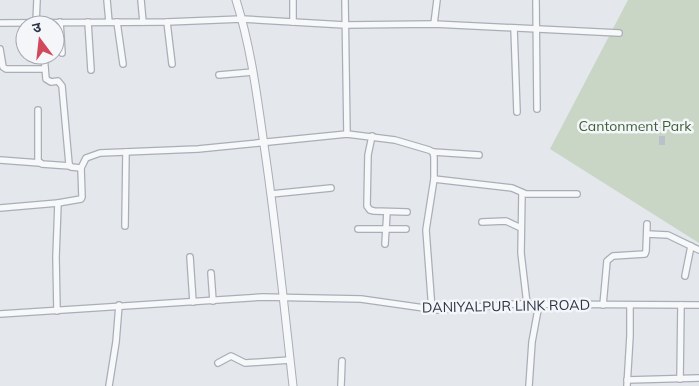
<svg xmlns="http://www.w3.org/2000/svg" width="699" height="386" viewBox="0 0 699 386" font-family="Mulish,'Noto Sans Devanagari',sans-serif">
<rect width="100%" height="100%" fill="#e4e7ec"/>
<!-- green -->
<path fill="#c9d6c5" d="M628,0H699V243L550,149Z"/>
<!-- building -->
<rect fill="#bbc0ca" x="659" y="136" width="6" height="9"/>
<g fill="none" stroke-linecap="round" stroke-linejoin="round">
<defs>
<g id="minor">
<path d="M107,0L109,22"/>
<path d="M141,0L143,22"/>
<path d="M345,0L347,134"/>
<path d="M536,0L537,109"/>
<path d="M60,22L62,53"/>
<path d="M88,22L91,70"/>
<path d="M117,22L123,64"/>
<path d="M167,22L172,64"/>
<path d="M293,22V0"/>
<path d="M0,23L167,22L242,19L345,25L434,24L619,33"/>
<path d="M36,23L37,0"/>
<path d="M434,24L437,0"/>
<path d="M514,28L517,112"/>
<path d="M0,49L3,67L6,69H45"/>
<path d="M44,55L46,79L51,82L58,81L62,86L69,164L71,167L81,168"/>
<path d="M219,75L253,72"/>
<path d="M38,110V161L42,164L70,166"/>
<path d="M372,136L368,155L367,206L370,210L374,211L407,212"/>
<path d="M433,152L479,155"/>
<path d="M0,160L40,163"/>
<path d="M434,179L512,188L526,194H577"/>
<path d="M522,193L521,253L527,304"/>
<path d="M271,194L331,188"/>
<path d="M0,208L58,203L81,199L82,197L81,168L86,158L100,153L198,149L347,134L395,140L429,150L433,152L434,157V179L426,230L432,310"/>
<path d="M482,222L506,221L521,228"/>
<path d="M125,226L126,152"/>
<path d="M358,229H406"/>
<path d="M647,234L668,235L699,250"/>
<path d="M385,244L387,212"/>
<path d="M190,257L193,302"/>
<path d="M211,273L213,301"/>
<path d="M685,276L691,246"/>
<path d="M603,305L607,261L613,256L645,254L646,251L647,224"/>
<path d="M57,311L56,257L58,203"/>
<path d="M0,314L262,297L361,299L438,310L515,304L699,305"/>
<path d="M218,363L231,356L245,363L290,360"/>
<path d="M680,379L681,305"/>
<path d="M627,380L699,378"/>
<path d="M109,386L116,342L119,305"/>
<path d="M341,386L342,361"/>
<path d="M529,386L532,342L539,304"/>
<path d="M627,386L630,336V305"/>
</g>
<path id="tertiary" d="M236,0C251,47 257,96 264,145C276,225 284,305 293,386"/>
</defs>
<!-- minor casing -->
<use href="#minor" stroke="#a9aeb7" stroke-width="8"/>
<!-- tertiary casing -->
<use href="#tertiary" stroke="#a9aeb7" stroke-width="9"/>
<!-- minor -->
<use href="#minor" stroke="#f7f8fa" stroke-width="5.5"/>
<!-- tertiary -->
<use href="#tertiary" stroke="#f7f8fa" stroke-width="7"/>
</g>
<g text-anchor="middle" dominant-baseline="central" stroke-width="5" stroke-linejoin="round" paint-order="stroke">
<!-- park labels -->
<g font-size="14" fill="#3f6138" stroke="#f4f6f9">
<text x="635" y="126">Cantonment Park</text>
</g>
<!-- street labels -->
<g font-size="14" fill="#2b3445" stroke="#f4f6f9">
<text transform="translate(506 306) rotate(-1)">DANIYALPUR LINK ROAD</text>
</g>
</g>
<!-- north arrow -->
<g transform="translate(40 40) rotate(345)"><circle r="24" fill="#f4f6f9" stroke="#a4a8b1"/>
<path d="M0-4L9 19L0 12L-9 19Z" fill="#d1495b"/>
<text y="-8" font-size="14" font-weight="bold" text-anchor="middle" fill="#2b3445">उ</text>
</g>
</svg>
